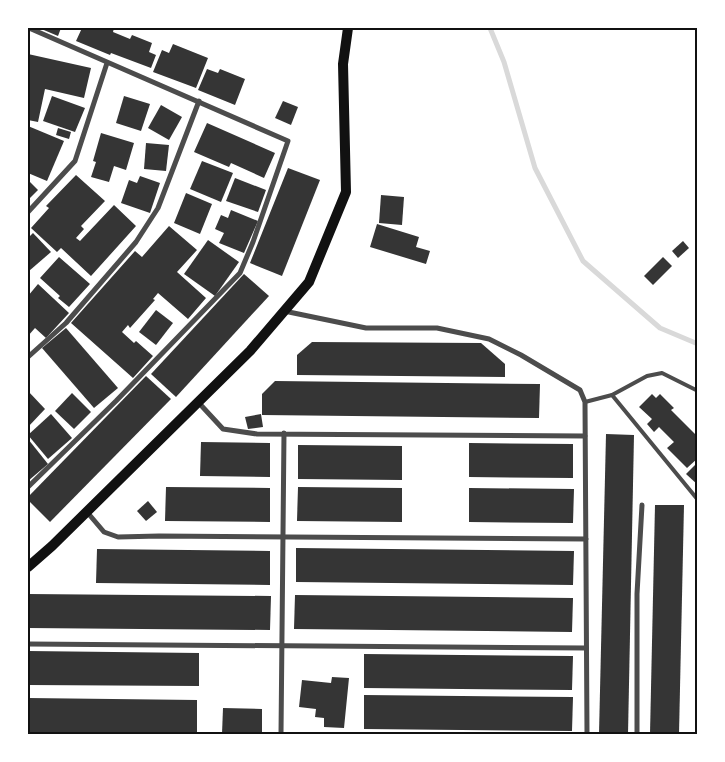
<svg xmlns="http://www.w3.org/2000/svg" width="725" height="762" viewBox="0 0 725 762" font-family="'Times New Roman',serif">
<rect width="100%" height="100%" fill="#fff"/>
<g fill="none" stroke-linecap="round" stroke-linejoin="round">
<!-- stream -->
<path stroke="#d9d9d9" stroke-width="5" d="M490,28L504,62L535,168L583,261L660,328L698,344"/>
</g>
<!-- building -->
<g fill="#353535">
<path d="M39,28H61L58,36Z"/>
<path d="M82,28H114L113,32L130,39L132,35L152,43L149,52L156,55L151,68L111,53L110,55L76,41Z"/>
<path d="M173,44L208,58L196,88L153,72L162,50L169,53Z"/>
<path d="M28,54L91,68L84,98L45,89L38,122L28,120Z"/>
<path d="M207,69L218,73L220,69L245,79L235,105L198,90Z"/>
<path d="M52,96L85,108L75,132L43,121Z"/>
<path d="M124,96L150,104L141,131L116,123Z"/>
<path d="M283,101L298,107L291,125L275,118Z"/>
<path d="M161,105L182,117L169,140L148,128Z"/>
<path d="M207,123L275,153L264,178L231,163L229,167L194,152Z"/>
<path d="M28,126L64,141L47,181L28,173Z"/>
<path d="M58,128L71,132L69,139L56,135Z"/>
<path d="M101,133L134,143L126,170L114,166L109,182L91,177L96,162L93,161Z"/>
<path d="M146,143L169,145L166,171L144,169Z"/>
<path d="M202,161L233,173L221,202L190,189Z"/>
<path d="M288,168L320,180L282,276L250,263Z"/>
<path d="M76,175L105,201L81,226L84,229L76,238L80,241L114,205L136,226L91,276L61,248L57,252L31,228L49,208L46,206Z"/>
<path d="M140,176L160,183L150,213L121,203L129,180L137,183Z"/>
<path d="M235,178L266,190L258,212L226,201Z"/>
<path d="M28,180L38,190L28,200Z"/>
<path d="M186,193L212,204L200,234L174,223Z"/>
<path d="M381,195L404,197L402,225L379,223Z"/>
<path d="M231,210L258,221L244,253L219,243L224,233L215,229L221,215L228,218Z"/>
<path d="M377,224L419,237L416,247L430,251L426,264L370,247Z"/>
<path d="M169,226L197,250L177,272L206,298L188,319L158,293L153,299L155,300L130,328L128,325L122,332L134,343L136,341L153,356L133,378L71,323L135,251L142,257Z"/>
<path d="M33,233L51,252L29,271L28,269V238Z"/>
<path d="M208,240L239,262L215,296L184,274Z"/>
<path d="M683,241L689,248L678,258L672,251Z"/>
<path d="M59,257L90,284L69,307L58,298L60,296L40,278Z"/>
<path d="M663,257L672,266L653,285L644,276Z"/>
<path d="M244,274L269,296L176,397L151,374Z"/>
<path d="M38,284L69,313L46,338L35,328L28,336V296Z"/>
<path d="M156,310L173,323L156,345L139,332Z"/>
<path d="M66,328L118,388L94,408L42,348Z"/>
<path d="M312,342L481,343L505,364V377L297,375V355Z"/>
<path d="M146,376L171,399L50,522L28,500V497Z"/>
<path d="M275,381L540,384L539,418L262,415V394Z"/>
<path d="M28,391L45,409L28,427Z"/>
<path d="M72,393L91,412L74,429L55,411Z"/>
<path d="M652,394L656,398L660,394L674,408L671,410L698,437V458L687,468L667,448L674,442L659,427L654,432L647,424L652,419L639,407Z"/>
<path d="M51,414L72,438L48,459L28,435Z"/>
<path d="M261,414L263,427L248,429L245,417Z"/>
<path d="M606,434L634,435L628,734H599Z"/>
<path d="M28,439L48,464L28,481Z"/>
<path d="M201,442L270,443V477L200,476Z"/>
<path d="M469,443L573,444V478L469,477Z"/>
<path d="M298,445L402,446V480L298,479Z"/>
<path d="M698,462V485L686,474Z"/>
<path d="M166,487L270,488V522L165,521Z"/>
<path d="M298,487L402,488V522L297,521Z"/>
<path d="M469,488L574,489L573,523L469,522Z"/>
<path d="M148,501L157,512L146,521L137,511Z"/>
<path d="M655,505H684L679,734H650Z"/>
<path d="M296,548L574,551L573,585L296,582Z"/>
<path d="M97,549L270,551V585L96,583Z"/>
<path d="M28,594L271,596L270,630L28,628Z"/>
<path d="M295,595L573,598L572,632L294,629Z"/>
<path d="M28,651L199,653V686L28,685Z"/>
<path d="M364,654L573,656L572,690L364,688Z"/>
<path d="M332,677L349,678L344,728L324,727V718L315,717L316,709L299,707L302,680L331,683Z"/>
<path d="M364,695L573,697L572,731L364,729Z"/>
<path d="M28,698L197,700V734L28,732Z"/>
<path d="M223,708L262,709V734H222Z"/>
</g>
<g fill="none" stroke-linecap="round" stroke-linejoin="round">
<!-- service -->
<g stroke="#4c4c4c" stroke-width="4">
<path d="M612,395L698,500"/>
<path d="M585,402L612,395L647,376L662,373L698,391"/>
</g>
<!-- minor -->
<g stroke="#4c4c4c" stroke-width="5">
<path d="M28,212L75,161L107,63"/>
<path d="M284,311L366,328H437L489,339L521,355L580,390L585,402L587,734"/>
<path d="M28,357L66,323L136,242L158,208L199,101"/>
<path d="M198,402L223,429L257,434L585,436"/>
<path d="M28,487L116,401L240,273L253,242L288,141L29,28"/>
<path d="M87,512L104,532L118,537L159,536L586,539"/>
<path d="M28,644L586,648"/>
<path d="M281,734L284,433"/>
<path d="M637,734V594L642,505"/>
</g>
<!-- secondary -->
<path stroke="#111" stroke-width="10" d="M28,567L52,546L250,351L309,282L346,192L343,64L348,28"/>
</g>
<!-- border -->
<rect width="725" height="762" fill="none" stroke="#ffffff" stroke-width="58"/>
<rect x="29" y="29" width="667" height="704" fill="none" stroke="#111" stroke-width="2"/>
</svg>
